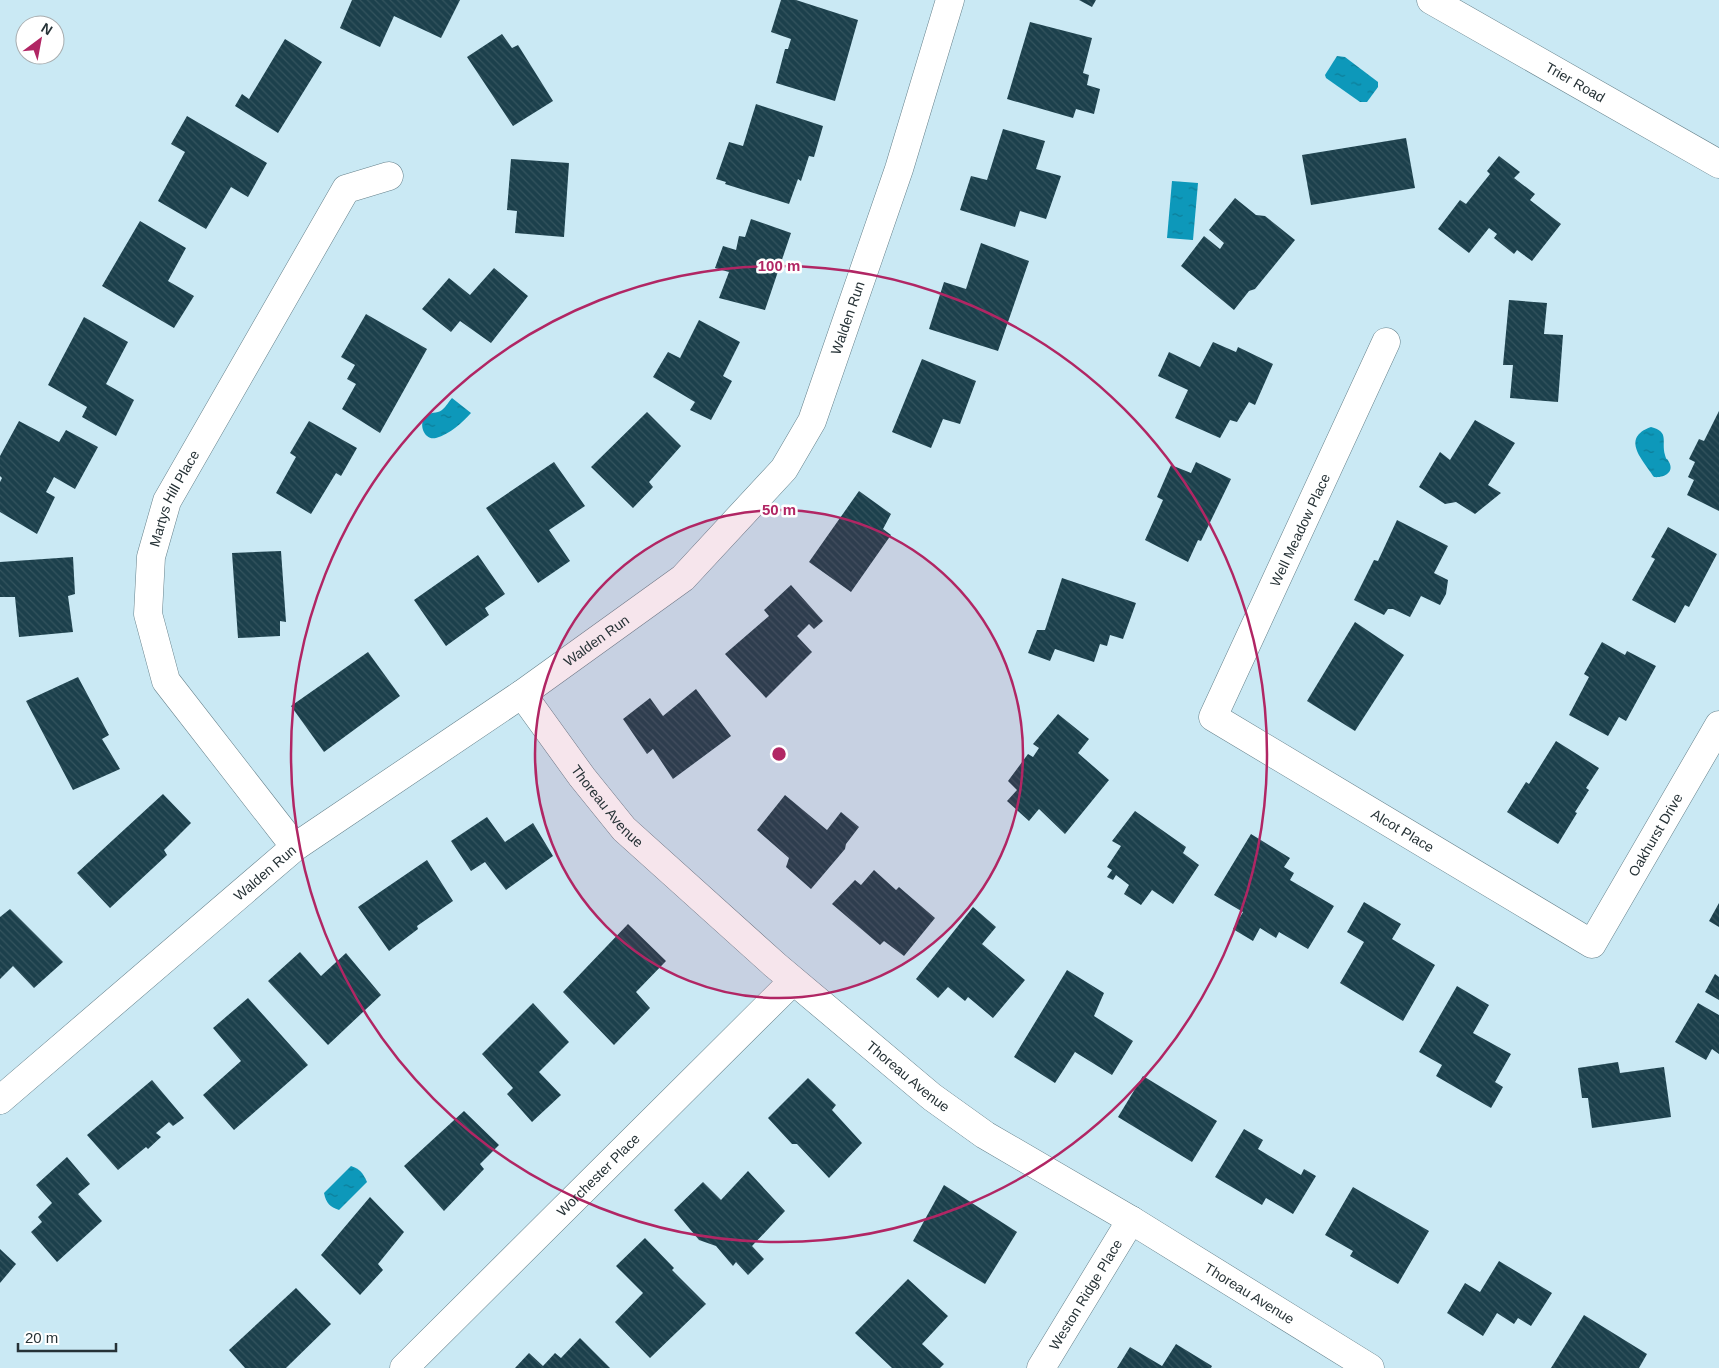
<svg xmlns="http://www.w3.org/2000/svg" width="1719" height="1368" viewBox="0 0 1719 1368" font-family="Arial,sans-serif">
<defs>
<pattern id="water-ripples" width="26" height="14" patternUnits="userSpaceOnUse" patternTransform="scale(1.25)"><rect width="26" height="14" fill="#0d98ba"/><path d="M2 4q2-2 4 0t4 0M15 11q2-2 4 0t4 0" fill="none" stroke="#0d7d98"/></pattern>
<pattern id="building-back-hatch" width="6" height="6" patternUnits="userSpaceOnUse" patternTransform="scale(1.25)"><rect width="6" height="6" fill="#1c404c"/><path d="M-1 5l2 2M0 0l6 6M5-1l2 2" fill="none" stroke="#34545e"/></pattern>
</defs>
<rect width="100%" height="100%" fill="#cae9f4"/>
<!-- water -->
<g fill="url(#water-ripples)">
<path d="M1337,56L1345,57L1378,82V87L1367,102H1360L1326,78L1325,75Z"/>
<path d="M1172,181L1198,183L1193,240L1167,238Z"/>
<path d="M452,398L471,413C462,423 450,434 436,438C425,441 418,425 425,417C430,411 437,414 442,410C446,407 449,401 452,398Z"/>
<path d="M1651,427C1670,432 1661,441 1665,455C1667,462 1666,456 1669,462C1675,473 1663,478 1654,477C1643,460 1620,438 1651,427Z"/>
<path d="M351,1166C360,1169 363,1173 367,1182L339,1210C330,1207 326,1203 324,1193Z"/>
</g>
<!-- building -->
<g fill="url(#building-back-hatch)">
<path d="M352,0H460L441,38L394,16L380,47L340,28Z"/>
<path d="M781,0H796L858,20L835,101L776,83L785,49H788L791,39L771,32Z"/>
<path d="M1079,0H1096L1092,7Z"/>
<path d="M1030,22L1092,38L1083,73L1089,75L1087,85L1100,89L1094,114L1076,109L1073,118L1007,99Z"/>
<path d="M502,34L512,48L518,45L553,101L513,126L467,57Z"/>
<path d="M285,39L322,62L278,133L235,106L242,94L249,99Z"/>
<path d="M756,104L823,126L814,157L809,156L801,181L798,179L789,204L725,184L726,182L716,179L729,142L743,146Z"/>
<path d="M187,116L267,163L248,197L231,187L206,229L158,201L185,152L171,144Z"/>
<path d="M1003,129L1045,141L1036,169L1061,176L1046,219L1020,211L1015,227L960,210L971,176L987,180Z"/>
<path d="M1406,138L1415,188L1311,205L1302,155Z"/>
<path d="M1499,156L1520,172L1514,178L1535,194L1530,200L1561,224L1532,261L1517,250L1514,254L1494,238L1497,234L1489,228L1469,253L1438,229L1460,200L1466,204L1490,174L1487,171Z"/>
<path d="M511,159L569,163L564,237L515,233L517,211L507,210Z"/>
<path d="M1235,198L1256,215L1265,216L1295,240L1255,289L1249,291L1234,310L1181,266L1204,236L1220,249L1224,243L1209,230Z"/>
<path d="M751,219L791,233L765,310L719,298L729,272L715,268L723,246L736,250L739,236L745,237Z"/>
<path d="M140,221L186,248L168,281L194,296L174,328L102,286Z"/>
<path d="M981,243L1029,261L998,351L929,329L944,282L966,289Z"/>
<path d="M494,268L528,296L491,343L460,321L451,332L422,309L449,278L470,295Z"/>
<path d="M1509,300L1547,303L1544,334L1563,335L1558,402L1510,398L1513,365H1503Z"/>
<path d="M366,314L427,349L380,433L342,409L356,384L347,379L355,365L341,357Z"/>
<path d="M84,317L128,342L106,384L134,400L116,436L82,417L87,407L48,385Z"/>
<path d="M699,320L740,342L723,376L732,381L711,420L690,410L695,402L653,377L668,352L680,358Z"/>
<path d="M1213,342L1236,352L1238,347L1273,364L1255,405L1249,402L1237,422L1230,420L1220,438L1175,418L1188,390L1158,376L1169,352L1200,367Z"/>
<path d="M922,359L976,381L960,424L943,419L931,448L892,432Z"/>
<path d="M1719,411V511L1687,495L1694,480L1688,477L1695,462L1689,459L1699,439L1704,441Z"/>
<path d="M647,412L681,446L649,482L653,487L633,508L591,467Z"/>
<path d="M1475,420L1515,443L1488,485L1501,493L1475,514L1456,502L1445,504L1419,487L1440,452L1450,460Z"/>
<path d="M19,421L59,442L66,430L98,447L75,489L54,477L46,492L55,497L37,534L0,512V482L2,478L0,476V456Z"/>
<path d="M309,421L357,448L341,476L336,473L311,514L276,493L296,457L290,453Z"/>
<path d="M554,462L585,506L549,530L570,561L538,583L486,508Z"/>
<path d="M1196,462L1231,479L1201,541L1198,540L1188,562L1145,540L1163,500L1157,497L1171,465L1191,473Z"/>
<path d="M859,491L891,514L883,529L891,535L851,592L809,562Z"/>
<path d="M1397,520L1448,546L1434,573L1448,580L1446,594L1440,605L1421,596L1410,617L1393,609H1388L1384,615L1354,600L1374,560L1378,561Z"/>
<path d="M1668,527L1717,554L1689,607L1685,605L1675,623L1632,600L1655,559L1651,557Z"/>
<path d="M281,551L286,622L280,621V636L238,638L232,553Z"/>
<path d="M478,555L505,594L485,608L489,615L446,646L414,600Z"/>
<path d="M73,557L75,594L68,596L73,632L19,637L15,597H0V562Z"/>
<path d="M1062,578L1136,603L1123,639L1110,635L1107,646L1100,644L1094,662L1055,649L1050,661L1028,653L1037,630H1045Z"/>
<path d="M791,585L823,621L814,629L809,624L797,636L812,652L766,698L725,654L769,616L764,610Z"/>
<path d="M1355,622L1404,655L1355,731L1307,701Z"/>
<path d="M1602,642L1625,655L1627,651L1656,666L1626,721L1619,717L1608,736L1569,715L1589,677L1584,674Z"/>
<path d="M368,652L400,696L324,752L291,706Z"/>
<path d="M78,677L109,735L102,739L120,769L73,790L26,701Z"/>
<path d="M696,689L731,736L673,779L653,749L647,754L623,719L650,698L663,716Z"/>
<path d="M1058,714L1089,739L1078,753L1109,780L1065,834L1039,809L1029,821L1007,801L1017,790L1008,781L1028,754L1033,757L1039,748L1033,744Z"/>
<path d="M1556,741L1599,768L1586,788L1589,790L1575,812L1577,813L1558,844L1507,812L1526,782L1529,784Z"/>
<path d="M163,794L191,823L164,850L167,855L110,908L77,873Z"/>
<path d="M785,795L827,830L841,812L859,827L846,844L845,849L811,889L786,867L789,858L757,830Z"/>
<path d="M1135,811L1186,847L1183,853L1199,865L1173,904L1152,890L1141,905L1124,894L1129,885L1116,875L1113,880L1107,877L1112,870L1107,867L1121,846L1112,841Z"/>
<path d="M487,817L505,842L533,823L553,856L506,890L485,862L471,871L451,841Z"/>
<path d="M1251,834L1290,858L1284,867L1294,873L1290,880L1334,906L1308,949L1279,932L1276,938L1260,928L1253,941L1233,929L1243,912L1214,895Z"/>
<path d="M427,860L453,901L417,926L418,929L389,951L358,907Z"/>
<path d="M874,870L896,890L899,887L935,918L904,956L884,941L880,945L832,904L855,880L861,885Z"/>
<path d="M1364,902L1401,924L1392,939L1435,965L1403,1021L1340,983L1364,942L1347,932Z"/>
<path d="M1719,903V927L1709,921Z"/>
<path d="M973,907L996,927L982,944L1025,980L993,1018L968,997L965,1001L948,987L938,998L916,979Z"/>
<path d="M10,909L63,962L34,988L13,966L0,979V917Z"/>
<path d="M628,924L666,961L636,992L650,1008L614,1045L563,992Z"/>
<path d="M300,952L321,976L346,953L381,995L328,1045L268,981Z"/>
<path d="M1067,970L1104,993L1094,1016L1133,1041L1112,1075L1075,1052L1055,1083L1014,1057Z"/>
<path d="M1715,974L1719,977V1000L1705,992Z"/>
<path d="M1457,986L1489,1005L1473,1033L1511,1054L1495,1082L1503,1087L1491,1108L1436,1076L1442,1065L1419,1052Z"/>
<path d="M248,998L308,1065L234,1130L203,1095L241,1061L213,1028Z"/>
<path d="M533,1003L569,1042L539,1072L561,1095L532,1122L507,1094L513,1088L482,1054Z"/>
<path d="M1698,1003L1719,1015V1054L1712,1049L1706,1060L1675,1042Z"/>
<path d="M1618,1062L1620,1073L1664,1067L1671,1117L1592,1128L1588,1098H1582L1578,1068Z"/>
<path d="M1143,1076L1217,1121L1192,1162L1118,1117Z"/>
<path d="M808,1078L836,1105L832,1110L862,1143L829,1178L797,1144H792L768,1118Z"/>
<path d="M152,1080L184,1118L173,1126L169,1122L156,1133L161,1137L148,1149L146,1147L118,1170L87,1135Z"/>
<path d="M464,1111L499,1145L480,1164L484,1169L444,1211L404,1166Z"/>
<path d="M1244,1129L1263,1140L1258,1149L1301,1175L1304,1169L1316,1176L1293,1214L1266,1198L1262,1205L1215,1177Z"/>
<path d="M67,1157L90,1184L78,1194L102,1221L57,1262L31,1232L42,1222L38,1217L52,1203L36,1185Z"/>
<path d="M748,1171L785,1211L752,1246L764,1259L748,1275L736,1262L733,1266L716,1246L699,1240L674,1210L703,1182L721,1200Z"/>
<path d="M944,1185L1017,1232L985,1284L913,1241Z"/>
<path d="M1353,1187L1429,1231L1398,1284L1350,1256L1353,1251L1325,1235Z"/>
<path d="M370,1197L404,1232L378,1264L383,1270L360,1295L321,1255Z"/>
<path d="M645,1238L674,1268L672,1270L706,1304L650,1358L615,1322L643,1293L616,1266Z"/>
<path d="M0,1249L16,1264L0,1283Z"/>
<path d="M1499,1261L1552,1293L1531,1326L1518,1318L1514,1324L1497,1313L1483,1336L1447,1313L1465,1283L1480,1292Z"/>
<path d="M908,1279L948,1316L922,1344L944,1364L940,1368H892L855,1333Z"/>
<path d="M296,1288L331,1324L286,1368H245L229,1350Z"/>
<path d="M1584,1315L1647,1354L1639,1368H1551Z"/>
<path d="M580,1338L610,1368H515L529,1353L543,1366L555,1353L561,1358Z"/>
<path d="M1176,1344L1212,1366L1211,1368H1117L1130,1347L1162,1366Z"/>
</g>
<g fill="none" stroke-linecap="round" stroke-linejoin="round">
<defs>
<g id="minor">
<path id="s1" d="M1431,0L1719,164"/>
<path id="s2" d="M1386,342L1213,717L1592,944L1719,725"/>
<path id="s3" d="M522,694L582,777L624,829L775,965L932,1097L985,1135L1131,1220L1370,1368"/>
<path id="s4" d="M295,847L166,681L148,614L151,557L167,501L346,189L389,176"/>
<path id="s5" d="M0,1100L295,847L522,694L683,578L784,469L812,421L899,169L950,0"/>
<path id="s6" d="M404,1368L793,981"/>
<path id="s7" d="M1041,1368L1131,1220"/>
</g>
</defs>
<!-- minor casing -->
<use href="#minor" stroke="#65818b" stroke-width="29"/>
<!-- minor -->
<use href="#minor" stroke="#fff" stroke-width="28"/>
</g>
<!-- distance rings -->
<circle cx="779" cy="754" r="244" fill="#b12664" fill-opacity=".12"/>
<g fill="none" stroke="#b12664" stroke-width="2.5">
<circle cx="779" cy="754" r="244"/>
<circle cx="779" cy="754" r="488"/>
</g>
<g text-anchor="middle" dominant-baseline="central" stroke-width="5" stroke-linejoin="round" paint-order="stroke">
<!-- street labels -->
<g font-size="14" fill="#263236" stroke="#fff">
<text stroke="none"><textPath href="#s1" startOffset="166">Trier Road</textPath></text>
<text stroke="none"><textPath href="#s5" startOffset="1174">Walden Run</textPath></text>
<text stroke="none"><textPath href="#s4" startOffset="400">Martys Hill Place</textPath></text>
<text transform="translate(1300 530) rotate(-65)">Well Meadow Place</text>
<text stroke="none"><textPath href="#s5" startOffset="754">Walden Run</textPath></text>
<text stroke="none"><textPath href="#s3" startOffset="141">Thoreau Avenue</textPath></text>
<text stroke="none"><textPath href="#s2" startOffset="634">Alcot Place</textPath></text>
<text stroke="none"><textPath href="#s2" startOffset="981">Oakhurst Drive</textPath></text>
<text stroke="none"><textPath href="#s5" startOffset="349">Walden Run</textPath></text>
<text stroke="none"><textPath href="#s3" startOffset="546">Thoreau Avenue</textPath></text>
<text stroke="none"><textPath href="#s6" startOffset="274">Worchester Place</textPath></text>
<text stroke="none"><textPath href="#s7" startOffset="86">Weston Ridge Place</textPath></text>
<text stroke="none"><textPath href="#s3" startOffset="951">Thoreau Avenue</textPath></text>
</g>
</g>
<circle cx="779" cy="754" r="8" fill="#b12664" stroke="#fff" stroke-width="2.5"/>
<g font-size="15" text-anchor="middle" font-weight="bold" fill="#b12664" stroke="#fff" stroke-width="5" stroke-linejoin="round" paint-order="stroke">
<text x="779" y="271">100 m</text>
<text x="779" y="515">50 m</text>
</g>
<!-- north arrow -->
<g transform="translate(40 40) rotate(32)"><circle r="24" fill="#ffffff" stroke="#a8adaf"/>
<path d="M0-4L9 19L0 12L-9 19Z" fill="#b12664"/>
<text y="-8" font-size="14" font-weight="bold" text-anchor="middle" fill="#263236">N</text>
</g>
<!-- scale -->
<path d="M18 1343v8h98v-8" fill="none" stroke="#263236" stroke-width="2.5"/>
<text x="25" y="1343" font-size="15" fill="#263236" stroke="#ffffff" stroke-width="4" paint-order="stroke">20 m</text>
</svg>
